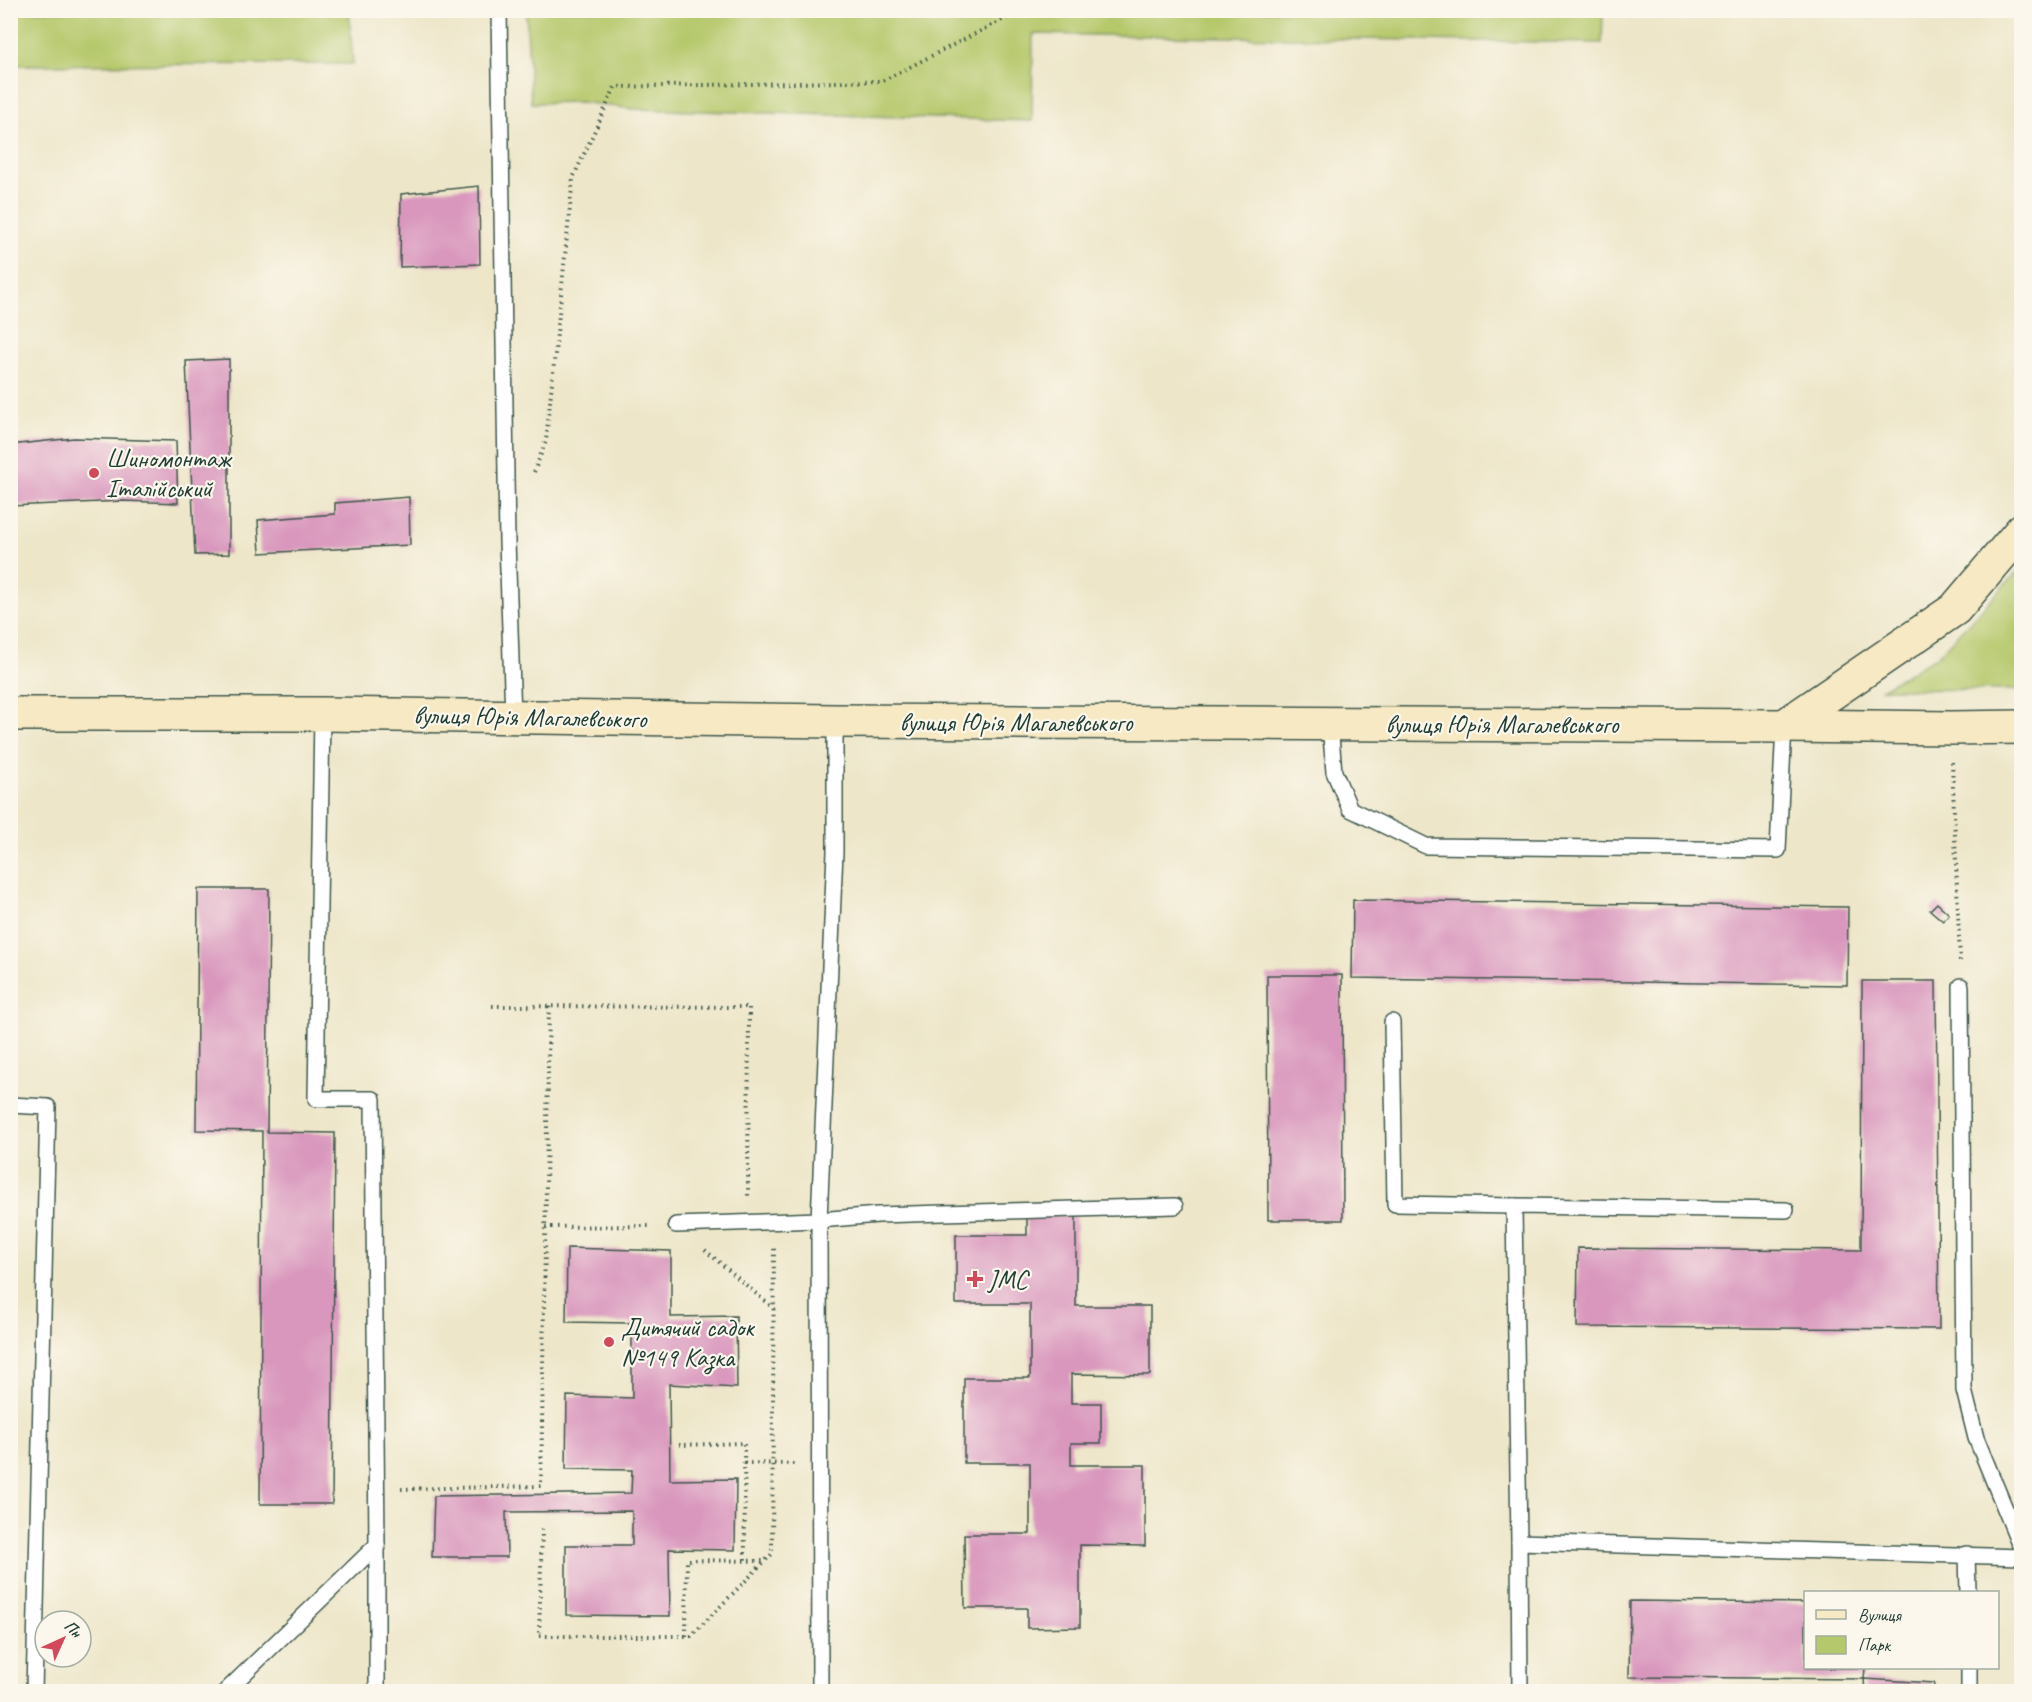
<svg xmlns="http://www.w3.org/2000/svg" width="2032" height="1702" viewBox="0 0 2032 1702" font-family="Caveat,sans-serif">
<rect width="100%" height="100%" fill="#fbf7ec"/>
<filter id="ink" filterUnits="userSpaceOnUse"><feTurbulence type="fractalNoise" baseFrequency=".0167" numOctaves="2"/><feDisplacementMap in="SourceGraphic" scale="12" xChannelSelector="R" yChannelSelector="G"/><feConvolveMatrix kernelMatrix="1 2 1 2 8 2 1 2 1" color-interpolation-filters="sRGB"/></filter>
<filter id="wash" filterUnits="userSpaceOnUse"><feTurbulence type="fractalNoise" baseFrequency=".008" numOctaves="4" result="noise"/><feDisplacementMap in="SourceGraphic" scale="24" xChannelSelector="R" yChannelSelector="G"/><feGaussianBlur stdDeviation="1.35" result="paint"/><feColorMatrix in="noise" values="0 0 0 0 0 0 0 0 0 0 0 0 0 0 0 0 0 1.4 0 .05"/><feComposite in="paint" operator="in"/></filter>
<g filter="url(#wash)">
<rect width="100%" height="100%" fill="#ede6c9"/>
<!-- green -->
<g fill="#b5c86b" stroke="#6a8250" stroke-width="1.5">
<path d="M10,11H349L353,64L11,65Z"/>
<path d="M526,11V10L1603,11L1602,43L1033,34L1032,121L633,109L581,102L531,103Z"/>
<path d="M2021,568V690L1881,689L1936,657Z"/>
</g>
<g id="blocks">
<!-- building -->
<g fill="#d997bd">
<path d="M479,186L480,264L400,267L401,194Z"/>
<path d="M229,359V554L195,555L186,361Z"/>
<path d="M74,438L176,441L178,503L123,501L10,506V445Z"/>
<path d="M409,497L410,545L260,553L258,520L335,514V503Z"/>
<path d="M198,889H269L267,1132L335,1133L332,1504H260L262,1131L196,1130Z"/>
<path d="M1353,900L1848,907L1847,985L1352,978Z"/>
<path d="M1937,903L1949,914L1943,921L1930,910Z"/>
<path d="M1267,975H1342L1343,1220H1268Z"/>
<path d="M1862,981H1936L1939,1329L1577,1327L1578,1248L1861,1250Z"/>
<path d="M1027,1215H1076V1306H1150V1375L1071,1374V1403H1101V1443H1071V1465H1145V1546L1080,1545V1627L1027,1628V1608H965L964,1534H1030V1463H964V1378H1030V1304H956V1235H1027Z"/>
<path d="M567,1248L671,1251V1317L736,1316L737,1388L669,1384L670,1480L736,1479L735,1550L669,1549L670,1616L566,1615V1545H632V1511L506,1512L507,1557H432L434,1496L631,1493L632,1470L566,1469L567,1396L632,1398V1323L566,1322Z"/>
<path d="M1630,1601L1806,1603V1668H1865L1864,1679L1629,1677Z"/>
<path d="M1864,1679L1934,1683L1933,1692H1865Z"/>
</g>
</g>
</g>
<g filter="url(#ink)">
<use href="#blocks" fill-opacity="0" stroke="#3e564a" stroke-width="1.5"/>
<g fill="none" stroke-linecap="round" stroke-linejoin="round">
<defs>
<g id="lane">
<path d="M499,10L507,541L513,717"/>
<path d="M1330,724L1334,772L1350,809L1426,846L1778,850L1784,726"/>
<path d="M1961,986L1964,1390L1976,1438L2022,1550"/>
<path d="M1392,1022L1395,1204L1514,1206"/>
<path d="M10,1105L48,1107L34,1692"/>
<path d="M676,1225L819,1220L878,1215L1175,1206"/>
<path d="M1519,1542L1514,1206L1786,1210"/>
<path d="M377,1545V1692"/>
<path d="M1967,1554L1968,1592"/>
<path d="M1969,1668V1692"/>
<path d="M225,1692L377,1545L373,1099H316L322,714"/>
<path d="M820,1692L819,1220L835,852V721"/>
<path d="M1520,1692L1519,1542L2022,1557"/>
</g>
<g id="secondary">
<path d="M10,714H322L835,721L1784,726L1951,728L2022,727"/>
<path d="M1784,726L1955,609L2022,530"/>
</g>
</defs>
<!-- lane casing -->
<use href="#lane" stroke="#3e564a" stroke-width="18"/>
<!-- secondary casing -->
<use href="#secondary" stroke="#3e564a" stroke-width="36"/>
<!-- path -->
<g stroke="#3e564a" stroke-width="4" stroke-dasharray="1.5 4.5" stroke-linecap="butt">
<path d="M534,472L546,441L573,178L615,87L882,81L1022,10"/>
<path d="M1952,762L1960,961"/>
<path d="M492,1006L749,1007L748,1198"/>
<path d="M545,1227L652,1226"/>
<path d="M705,1250L774,1309"/>
<path d="M679,1445L744,1443L745,1561"/>
<path d="M744,1463L795,1464"/>
<path d="M401,1489L541,1486L549,1006"/>
<path d="M542,1529L539,1636H691L772,1554L774,1247"/>
<path d="M686,1636L687,1560L764,1561"/>
</g>
<!-- lane -->
<use href="#lane" stroke="#fff" stroke-width="15"/>
<!-- secondary -->
<use href="#secondary" stroke="#f7e9c3" stroke-width="33"/>
</g>
</g>
<!-- markers -->
<g fill="#d1495b" stroke="#fbf7ec" stroke-width="2">
<circle cx="94" cy="473" r="6"/>
<path d="M972 1270h6v6h6v6h-6v6h-6v-6h-6v-6h6z"/>
<circle cx="609" cy="1342" r="6"/>
</g>
<g text-anchor="middle" dominant-baseline="central" stroke-width="4.5" stroke-linejoin="round" paint-order="stroke">
<!-- poi labels -->
<g font-size="26" fill="#1f3d34" stroke="#fbf7ec" text-anchor="start">
<text x="106" y="458">Шиномонтаж<tspan x="106" dy="30">Італійський</tspan></text>
<text x="988" y="1279">JMC</text>
<text x="621" y="1327">Дитячий садок<tspan x="621" dy="30">№149 Казка</tspan></text>
</g>
<!-- street labels -->
<g font-size="26" fill="#1f3d34" stroke="#fbf7ec">
<text transform="translate(530 717) rotate(1)">вулиця Юрія Магалевського</text>
<text x="1016" y="722">вулиця Юрія Магалевського</text>
<text x="1502" y="724">вулиця Юрія Магалевського</text>
</g>
</g>
<!-- margin -->
<rect width="2032" height="1702" fill="none" stroke="#fbf7ec" stroke-width="36"/>
<!-- legend -->
<rect x="1804" y="1591" width="195" height="78" fill="#fbf7ec" stroke="#a3ada2" stroke-width="1.5"/>
<rect x="1816" y="1610" width="30" height="9" fill="#f7e9c3" stroke="#a3ada2" stroke-width="1.5"/>
<text x="1858" y="1621" font-size="18" fill="#1f3d34">Вулиця</text>
<rect x="1816" y="1636" width="30" height="18" fill="#b5c86b" stroke="#a3ada2" stroke-width="1.5"/>
<text x="1858" y="1651" font-size="18" fill="#1f3d34">Парк</text>
<!-- north arrow -->
<g transform="translate(63 1639) rotate(45)"><circle r="28" fill="#fbf7ec" stroke="#a3ada2" stroke-width="1.5"/>
<path d="M0-4.5L10 22L0 15L-10 22Z" fill="#d1495b"/>
<text y="-9" font-size="16" font-weight="bold" text-anchor="middle" fill="#1f3d34">Пн</text>
</g>
</svg>
